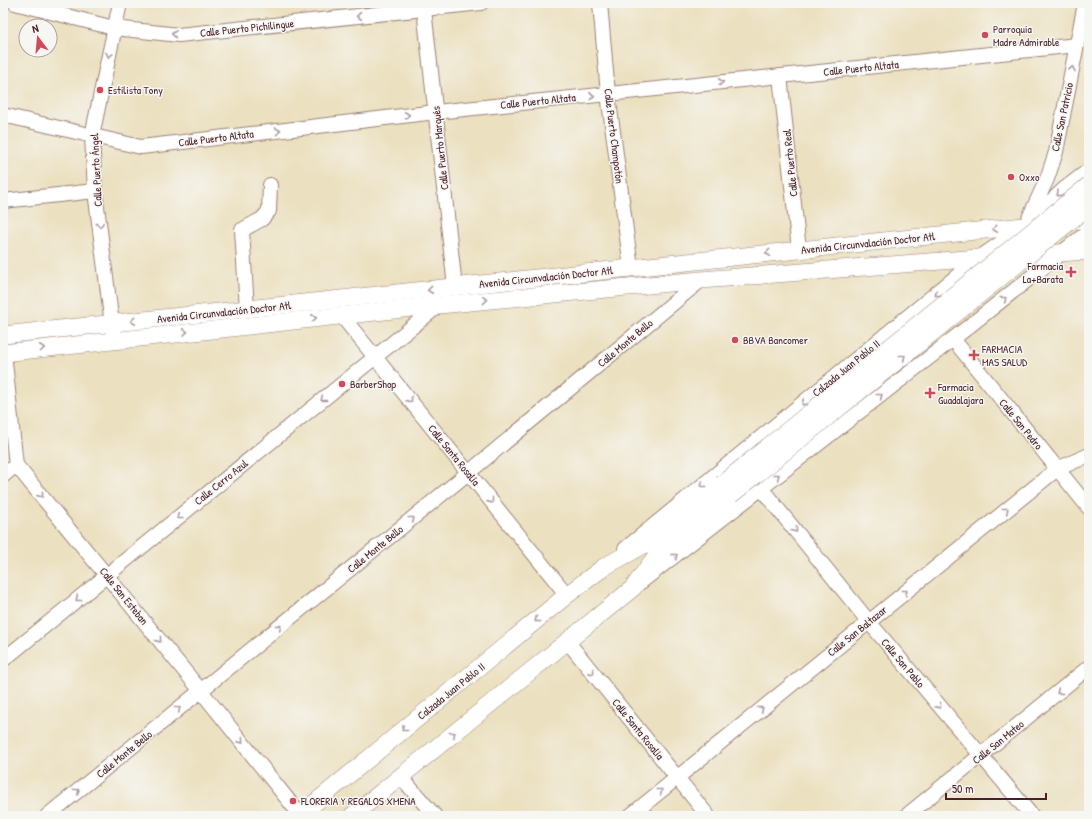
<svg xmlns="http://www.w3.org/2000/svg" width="1092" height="819" viewBox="0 0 1092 819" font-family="'Patrick Hand',sans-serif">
<rect width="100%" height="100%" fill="#f6f6f2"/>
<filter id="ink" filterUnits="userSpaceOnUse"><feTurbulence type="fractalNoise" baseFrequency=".025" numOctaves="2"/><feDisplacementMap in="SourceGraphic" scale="8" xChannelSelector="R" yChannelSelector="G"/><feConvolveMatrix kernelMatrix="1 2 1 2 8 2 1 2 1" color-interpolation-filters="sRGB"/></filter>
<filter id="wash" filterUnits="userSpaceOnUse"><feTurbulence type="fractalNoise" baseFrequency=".012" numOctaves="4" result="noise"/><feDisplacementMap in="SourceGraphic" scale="16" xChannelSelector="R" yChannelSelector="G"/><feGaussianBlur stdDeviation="0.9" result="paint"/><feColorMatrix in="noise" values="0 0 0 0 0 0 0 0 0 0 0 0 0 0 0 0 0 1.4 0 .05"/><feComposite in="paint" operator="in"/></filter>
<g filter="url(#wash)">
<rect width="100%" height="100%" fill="#ebe0bf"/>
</g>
<g filter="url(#ink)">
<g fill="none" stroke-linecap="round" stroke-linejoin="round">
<defs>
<g id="minor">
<path d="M15,3L114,28L179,35L481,3"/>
<path d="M600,3L608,94L631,268"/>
<path d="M424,9L455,287"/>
<path d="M780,76L799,250"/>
<path d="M3,115L141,147L436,112L1077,45"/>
<path d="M3,201L95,191"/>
<path d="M1029,218L1047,179L1056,152L1085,3"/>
<path d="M247,309L242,230L262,219L269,211L270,185"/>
<path d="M341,315L567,595"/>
<path d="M113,332L95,191L92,136L120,3"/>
<path d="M953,339L1089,508"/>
<path d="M4,353L16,465L201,691L301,816"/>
<path d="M3,476L16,465"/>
<path d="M761,488L869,622L1032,816"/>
<path d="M625,549L979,258L1025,226L1064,189L1089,170"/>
<path d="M641,582L953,339L1089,231"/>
<path d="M568,642L708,816"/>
<path d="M3,660L439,305"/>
<path d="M401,777L435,816"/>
<path d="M47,816L468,473L701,280"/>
<path d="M630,816L1057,469L1089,455"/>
<path d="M906,816L1089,667"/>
</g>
<g id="major">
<path d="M3,335L1089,219"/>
<path d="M3,353L439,305L701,280L979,258L1089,251"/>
<path d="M299,816L567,595L604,567L647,543L722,484"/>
<path d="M352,816L633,588L656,556L731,495"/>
</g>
</defs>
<!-- minor casing -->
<use href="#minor" stroke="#9a8075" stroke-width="16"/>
<!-- major casing -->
<use href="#major" stroke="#9a8075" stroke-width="18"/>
<!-- minor -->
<use href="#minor" stroke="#fff" stroke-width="14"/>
<!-- major -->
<use href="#major" stroke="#fff" stroke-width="17"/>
<defs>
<g id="major-bridge">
<path d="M722,484L1089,185"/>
<path d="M731,495L1089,206"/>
</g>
</defs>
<!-- major-bridge casing -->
<use href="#major-bridge" stroke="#9a8075" stroke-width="18" stroke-linecap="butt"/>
<!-- major-bridge -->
<use href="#major-bridge" stroke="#fff" stroke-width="17"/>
</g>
<!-- one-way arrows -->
<defs><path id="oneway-chevron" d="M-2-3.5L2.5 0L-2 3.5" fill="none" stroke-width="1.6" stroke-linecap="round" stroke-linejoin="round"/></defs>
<g stroke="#ae9aa0">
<use href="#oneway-chevron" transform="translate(359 16) rotate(174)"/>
<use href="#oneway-chevron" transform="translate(174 34) rotate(-175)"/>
<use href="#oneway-chevron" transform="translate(109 55) rotate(102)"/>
<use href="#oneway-chevron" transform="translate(1072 69) rotate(-79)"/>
<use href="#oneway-chevron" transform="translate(721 82) rotate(-6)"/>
<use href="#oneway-chevron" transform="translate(592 96) rotate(-6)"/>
<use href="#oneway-chevron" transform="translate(407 115) rotate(-7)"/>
<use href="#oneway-chevron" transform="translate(278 131) rotate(-7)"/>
<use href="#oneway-chevron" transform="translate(1059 194) rotate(136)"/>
<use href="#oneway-chevron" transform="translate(100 225) rotate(83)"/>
<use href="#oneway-chevron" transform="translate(995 229) rotate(174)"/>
<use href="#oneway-chevron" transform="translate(768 253) rotate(174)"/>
<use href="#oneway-chevron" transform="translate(430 290) rotate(174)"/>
<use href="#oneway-chevron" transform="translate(937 294) rotate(141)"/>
<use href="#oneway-chevron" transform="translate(1004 299) rotate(-39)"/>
<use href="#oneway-chevron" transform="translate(485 300) rotate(-5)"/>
<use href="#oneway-chevron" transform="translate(314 318) rotate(-6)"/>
<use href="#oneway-chevron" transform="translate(133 321) rotate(174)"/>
<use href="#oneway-chevron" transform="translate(185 332) rotate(-6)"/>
<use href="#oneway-chevron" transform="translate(42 348) rotate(-7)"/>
<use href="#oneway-chevron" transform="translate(903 357) rotate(-39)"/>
<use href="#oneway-chevron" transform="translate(880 396) rotate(-38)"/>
<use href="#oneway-chevron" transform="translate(323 399) rotate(141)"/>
<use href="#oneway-chevron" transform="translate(410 400) rotate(51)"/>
<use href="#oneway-chevron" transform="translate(804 403) rotate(141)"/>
<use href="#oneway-chevron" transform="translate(777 476) rotate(-38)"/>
<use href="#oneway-chevron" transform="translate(703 485) rotate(141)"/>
<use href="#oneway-chevron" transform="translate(41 495) rotate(51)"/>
<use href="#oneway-chevron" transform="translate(491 501) rotate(51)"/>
<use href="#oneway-chevron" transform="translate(1006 510) rotate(-39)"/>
<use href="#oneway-chevron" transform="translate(179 517) rotate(141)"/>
<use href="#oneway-chevron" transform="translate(412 519) rotate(-39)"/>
<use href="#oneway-chevron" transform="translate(795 530) rotate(51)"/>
<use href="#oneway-chevron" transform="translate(675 556) rotate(-38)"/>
<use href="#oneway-chevron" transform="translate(905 592) rotate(-39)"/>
<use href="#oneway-chevron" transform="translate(78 599) rotate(141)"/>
<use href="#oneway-chevron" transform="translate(537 620) rotate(141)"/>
<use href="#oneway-chevron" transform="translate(279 627) rotate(-39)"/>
<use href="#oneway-chevron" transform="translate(159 640) rotate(51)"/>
<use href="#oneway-chevron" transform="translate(592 672) rotate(51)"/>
<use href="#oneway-chevron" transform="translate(1059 692) rotate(141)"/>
<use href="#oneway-chevron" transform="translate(939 706) rotate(50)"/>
<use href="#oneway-chevron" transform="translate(178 709) rotate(-39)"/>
<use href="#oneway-chevron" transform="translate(761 709) rotate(-39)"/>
<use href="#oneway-chevron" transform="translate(404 729) rotate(141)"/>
<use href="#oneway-chevron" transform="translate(453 734) rotate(-39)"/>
<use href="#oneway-chevron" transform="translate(241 741) rotate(51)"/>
<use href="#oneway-chevron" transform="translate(77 791) rotate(-39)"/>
<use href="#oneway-chevron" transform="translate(660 791) rotate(-39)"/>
</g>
</g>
<!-- markers -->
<g fill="#d1495b" stroke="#f6f6f2" stroke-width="1.5">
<circle cx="985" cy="35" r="4"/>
<circle cx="100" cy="90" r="4"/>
<circle cx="1011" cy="177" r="4"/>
<path d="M1069 266h4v4h4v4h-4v4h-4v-4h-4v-4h4z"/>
<circle cx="735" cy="340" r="4"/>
<path d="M972 349h4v4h4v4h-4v4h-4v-4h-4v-4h4z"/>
<circle cx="342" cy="384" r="4"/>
<path d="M928 387h4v4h4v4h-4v4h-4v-4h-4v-4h4z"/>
<circle cx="293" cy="801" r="4"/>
</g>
<g text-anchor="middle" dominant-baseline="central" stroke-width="3" stroke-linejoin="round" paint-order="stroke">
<!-- street labels -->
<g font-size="11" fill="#4a1f2b" stroke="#f6f6f2">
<text transform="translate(247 28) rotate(-6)">Calle Puerto Pichilingue</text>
<text transform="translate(861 68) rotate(-6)">Calle Puerto Altata</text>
<text transform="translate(538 101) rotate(-6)">Calle Puerto Altata</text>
<text transform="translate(1062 117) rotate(-78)">Calle San Patricio</text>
<text transform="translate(614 136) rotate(83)">Calle Puerto Champotón</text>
<text transform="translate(216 138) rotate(-7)">Calle Puerto Altata</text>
<text transform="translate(440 148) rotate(-96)">Calle Puerto Marqués</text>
<text transform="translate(790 163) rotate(-96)">Calle Puerto Real</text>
<text transform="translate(96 170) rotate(-93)">Calle Puerto Ángel</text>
<text transform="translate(868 243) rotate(-6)">Avenida Circunvalación Doctor Atl</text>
<text transform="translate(546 277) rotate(-6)">Avenida Circunvalación Doctor Atl</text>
<text transform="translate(224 312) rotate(-6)">Avenida Circunvalación Doctor Atl</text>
<text transform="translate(625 343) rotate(-40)">Calle Monte Bello</text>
<text transform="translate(846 368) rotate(-39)">Calzada Juan Pablo II</text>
<text transform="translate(1021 424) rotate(51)">Calle San Pedro</text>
<text transform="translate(454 455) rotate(51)">Calle Santa Rosalía</text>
<text transform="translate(221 482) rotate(-39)">Calle Cerro Azul</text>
<text transform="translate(375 549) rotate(-39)">Calle Monte Bello</text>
<text transform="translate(124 596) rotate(51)">Calle San Esteban</text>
<text transform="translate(857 631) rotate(-39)">Calle San Baltazar</text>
<text transform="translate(903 663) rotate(50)">Calle San Pablo</text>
<text transform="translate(451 691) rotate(-39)">Calzada Juan Pablo II</text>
<text transform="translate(638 729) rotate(51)">Calle Santa Rosalía</text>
<text transform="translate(998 742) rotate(-39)">Calle San Mateo</text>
<text transform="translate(124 754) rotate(-39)">Calle Monte Bello</text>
</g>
<!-- poi labels -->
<g font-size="11" fill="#4a1f2b" stroke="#f6f6f2" text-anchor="start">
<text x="993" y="29">Parroquia<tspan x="993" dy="13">Madre Admirable</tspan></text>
<text x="108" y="90">Estilista Tony</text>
<text x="1019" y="177">Oxxo</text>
<text x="1063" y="266" text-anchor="end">Farmacia<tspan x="1063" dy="13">La+Barata</tspan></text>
<text x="743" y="340">BBVA Bancomer</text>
<text x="982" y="349">FARMACIA<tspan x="982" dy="13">MAS SALUD</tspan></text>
<text x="350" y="384">BarberShop</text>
<text x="938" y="387">Farmacia<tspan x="938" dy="13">Guadalajara</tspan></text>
<text x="301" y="801">FLORERIA Y REGALOS XMENA</text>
</g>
</g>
<!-- margin -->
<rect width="1092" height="819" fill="none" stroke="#f6f6f2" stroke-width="16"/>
<!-- north arrow -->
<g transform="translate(38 38) rotate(344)"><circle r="19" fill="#f6f6f2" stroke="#b1a0a2"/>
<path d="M0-3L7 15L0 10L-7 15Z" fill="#d1495b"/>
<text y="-6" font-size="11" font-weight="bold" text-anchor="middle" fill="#4a1f2b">N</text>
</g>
<!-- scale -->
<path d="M946 793v6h100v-6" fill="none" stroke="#4a1f2b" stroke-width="2"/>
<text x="952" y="793" font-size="12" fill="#4a1f2b" stroke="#f6f6f2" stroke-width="3" paint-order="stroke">50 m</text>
</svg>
